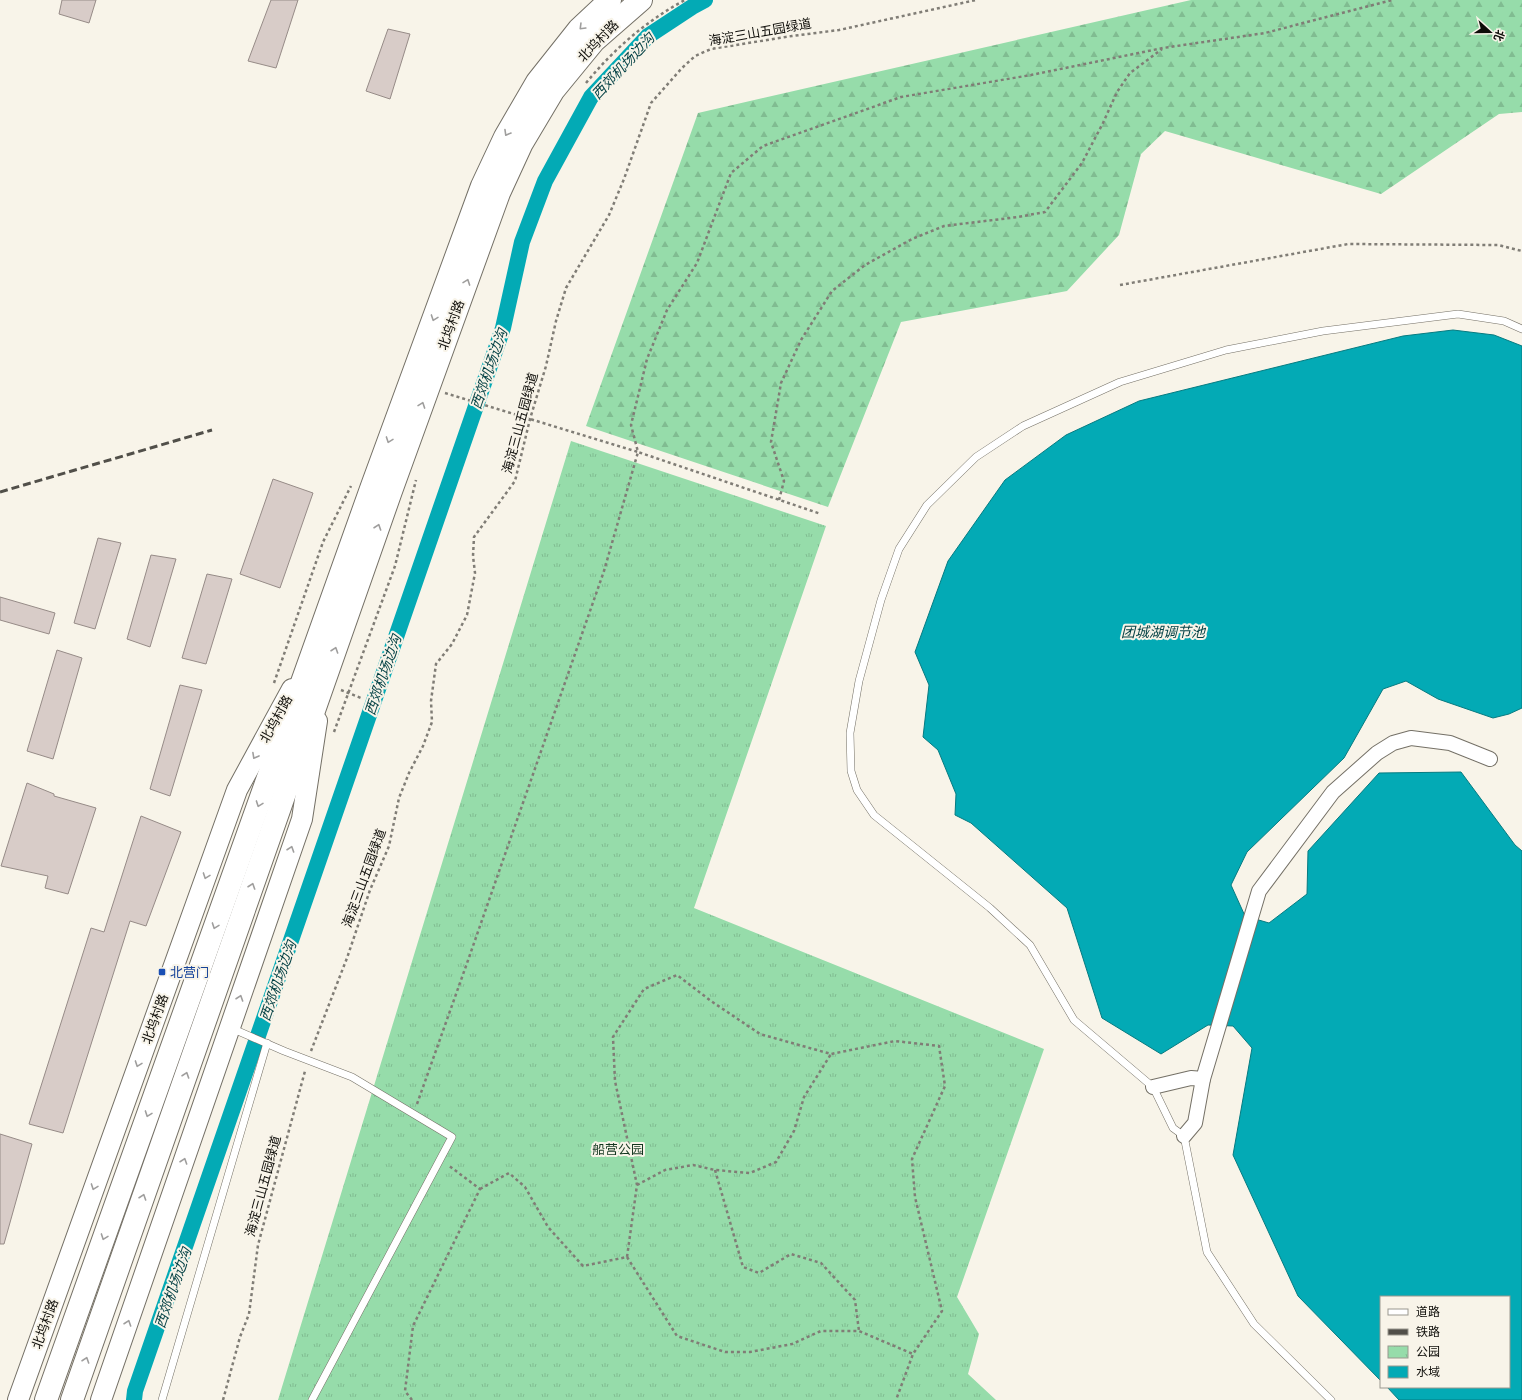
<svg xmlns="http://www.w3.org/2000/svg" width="1522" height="1400" viewBox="0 0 1522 1400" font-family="'PT Sans','Noto Sans SC',sans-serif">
<defs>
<pattern id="forest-firs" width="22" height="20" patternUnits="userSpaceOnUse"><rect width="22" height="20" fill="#96dcaa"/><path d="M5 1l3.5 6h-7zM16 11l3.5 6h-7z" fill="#80bc91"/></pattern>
<pattern id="park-tufts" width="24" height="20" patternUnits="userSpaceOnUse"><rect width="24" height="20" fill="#96dcaa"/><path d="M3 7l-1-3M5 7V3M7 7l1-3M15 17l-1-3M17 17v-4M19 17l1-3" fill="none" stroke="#80bc91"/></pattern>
</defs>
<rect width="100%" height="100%" fill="#f8f4e9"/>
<!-- forest -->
<path fill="url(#forest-firs)" d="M1191,0H1522V112L1499,114L1381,194L1165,131L1141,154L1119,235L1067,291L901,322L828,507L586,426L698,113Z"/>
<!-- park -->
<path fill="url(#park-tufts)" d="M571,441L826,526L694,908L1044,1049L957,1297L979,1334L968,1374L996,1400H278Z"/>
<!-- water -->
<path fill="#03aab5" stroke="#067b81" d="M1453,330L1494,335L1522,346V708L1509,714L1493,718L1438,699L1406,681L1383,689L1344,758L1247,852L1231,885L1245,916L1269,923L1307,894L1308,851L1379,773L1461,772L1515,845L1522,851V1400H1399L1387,1387H1509V1297H1381V1381L1298,1296L1233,1155L1252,1048L1233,1026L1208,1025L1161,1054L1102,1018L1067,908L971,823L955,815L956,794L938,750L923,737L929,685L915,652L948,561L1005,480L1066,435L1139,401L1403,336Z"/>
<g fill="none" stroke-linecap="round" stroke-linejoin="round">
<!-- canal -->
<path stroke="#03aab5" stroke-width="16" d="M134,1400L135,1391L503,328L522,242L545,181L591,97L648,36L692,7L705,0"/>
</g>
<!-- building -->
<g fill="#d8ccc8" stroke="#968b87">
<path d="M62,0H96L89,23L59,14Z"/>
<path d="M271,0H298L276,68L248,61Z"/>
<path d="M388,29L410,34L390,99L366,91Z"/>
<path d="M273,479L313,493L280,588L240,574Z"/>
<path d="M98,538L121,543L95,629L74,623Z"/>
<path d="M151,555L176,559L150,647L127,639Z"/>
<path d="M207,574L232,579L206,664L182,658Z"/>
<path d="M0,597L55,613L49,634L0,620Z"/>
<path d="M57,650L82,658L53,759L27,751Z"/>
<path d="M180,685L202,690L170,796L150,789Z"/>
<path d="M27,783L54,794V796L96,808L68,894L45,888L48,876L1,866Z"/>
<path d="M141,816L181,832L146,926L130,921L63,1133L29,1124L91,928L104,932Z"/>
<path d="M0,1134L32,1144L4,1244H0Z"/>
</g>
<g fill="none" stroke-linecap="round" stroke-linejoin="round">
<defs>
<g id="lane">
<path d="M231,1028L284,1051L352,1077L452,1137L312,1400"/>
<path d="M162,1400L267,1043"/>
<path d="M1331,1400L1254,1324L1207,1252L1184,1136L1173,1128L1153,1087L1074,1020L1030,945L990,908L874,815L857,790L851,771L850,733L859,681L881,600L899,549L927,505L976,457L1023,426L1120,382L1226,350L1323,331L1458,314L1504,321L1522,329"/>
</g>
<g id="street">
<path d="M1153,1087L1191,1078L1203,1079"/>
<path d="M1184,1136L1195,1123L1203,1079L1259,891L1333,792L1377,753L1393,743L1411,738L1450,743L1490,759"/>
</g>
<g id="secondary">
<path d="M18,1400L237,790L292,689"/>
<path d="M101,1400L302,819L317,721"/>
</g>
<g id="primary">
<path d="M46,1400L372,486L482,186L505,137L537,82L579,29L610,0"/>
<path d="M72,1400L391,491L499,193L522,143L553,91L594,41L641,0"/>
</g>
</defs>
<!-- lane casing -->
<use href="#lane" stroke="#747066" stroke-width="8"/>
<!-- street casing -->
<use href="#street" stroke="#747066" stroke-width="16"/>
<!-- secondary casing -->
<use href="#secondary" stroke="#747066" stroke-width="22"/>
<!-- primary casing -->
<use href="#primary" stroke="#747066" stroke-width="24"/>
<!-- path -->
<g stroke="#807d76" stroke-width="2.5" stroke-dasharray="3 3" stroke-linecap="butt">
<path d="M586,83C614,49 646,21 685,0"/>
<path d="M1120,285L1348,244L1498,245L1522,251"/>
<path d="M445,393L638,452L631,425L647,359L667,310L697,263L731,173L763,146L901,97L1031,75L1163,48L1265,33L1392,0"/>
<path d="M779,500L784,481L771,442L781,383L801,340L832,291L865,265L912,239L944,226L1018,217L1045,212L1082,163L1103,123L1117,92L1130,73L1162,49"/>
<path d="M274,683L323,542L351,486"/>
<path d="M341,690L361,698"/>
<path d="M334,732L395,566L416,480"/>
<path d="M311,1051L347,958L370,890L389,846L399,798L409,773L423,746L432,722L431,701L436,664L452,644L467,615L475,573L473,556L474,537L515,481L530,419L546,366L556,321L566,288L609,215L624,179L651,103L682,68L695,56L711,49L792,36L839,30L976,0"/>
<path d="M417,1104L466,966L604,571L638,452L821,514"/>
<path d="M715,1170L743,1267L759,1273L791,1254L821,1263L855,1300L859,1331"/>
<path d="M637,1185L665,1170L693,1165L715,1170L750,1173L776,1162L794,1131L804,1097L831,1054"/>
<path d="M480,1189L509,1173L525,1187L548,1227L583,1266L627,1257L637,1185L615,1081L613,1037L644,989L677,975L711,1001L760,1034L831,1054L895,1041L939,1046L945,1086L912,1159L915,1197L942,1311L913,1354L896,1400"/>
<path d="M627,1257L677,1336L725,1352H750L792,1344L821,1331H859L913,1354"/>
<path d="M223,1400L240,1337L249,1314L258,1245L305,1071"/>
<path d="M412,1400L405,1391L413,1326L480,1189L448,1165"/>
</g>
<!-- lane -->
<use href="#lane" stroke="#fff" stroke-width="7"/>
<!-- street -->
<use href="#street" stroke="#fff" stroke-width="14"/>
<!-- secondary -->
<use href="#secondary" stroke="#fff" stroke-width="20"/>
<!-- primary -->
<use href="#primary" stroke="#fff" stroke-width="22"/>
<!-- rail -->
<path stroke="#514f49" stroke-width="3" stroke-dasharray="8 4" stroke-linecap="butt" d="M0,492L212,430"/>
</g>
<!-- one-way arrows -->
<defs><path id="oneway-chevron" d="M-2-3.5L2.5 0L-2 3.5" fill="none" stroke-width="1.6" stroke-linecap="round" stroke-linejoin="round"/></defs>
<g stroke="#9f9e9d">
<use href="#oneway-chevron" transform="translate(582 27) rotate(135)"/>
<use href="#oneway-chevron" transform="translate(507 133) rotate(120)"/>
<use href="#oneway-chevron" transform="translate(467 282) rotate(-70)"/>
<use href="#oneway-chevron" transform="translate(434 318) rotate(110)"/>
<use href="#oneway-chevron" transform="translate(422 405) rotate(-70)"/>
<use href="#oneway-chevron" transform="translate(389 440) rotate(110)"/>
<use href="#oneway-chevron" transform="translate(378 527) rotate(-71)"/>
<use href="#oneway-chevron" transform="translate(335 650) rotate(-71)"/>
<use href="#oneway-chevron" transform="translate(255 756) rotate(119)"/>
<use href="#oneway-chevron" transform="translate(259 804) rotate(110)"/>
<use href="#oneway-chevron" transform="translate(291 849) rotate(-71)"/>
<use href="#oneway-chevron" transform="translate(206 876) rotate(110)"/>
<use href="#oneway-chevron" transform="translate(252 886) rotate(-71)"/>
<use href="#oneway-chevron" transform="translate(215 926) rotate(110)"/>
<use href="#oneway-chevron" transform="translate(240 998) rotate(-71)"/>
<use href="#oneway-chevron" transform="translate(138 1064) rotate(110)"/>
<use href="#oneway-chevron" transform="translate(186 1075) rotate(-71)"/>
<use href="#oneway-chevron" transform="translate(148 1114) rotate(110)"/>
<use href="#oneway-chevron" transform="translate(184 1161) rotate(-71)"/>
<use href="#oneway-chevron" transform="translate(94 1187) rotate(110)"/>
<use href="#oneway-chevron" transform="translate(143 1197) rotate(-71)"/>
<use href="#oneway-chevron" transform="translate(104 1237) rotate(110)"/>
<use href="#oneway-chevron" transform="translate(128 1323) rotate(-71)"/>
<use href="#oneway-chevron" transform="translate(86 1360) rotate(-71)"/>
</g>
<!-- markers -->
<rect fill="#1a4fb4" stroke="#f8f4e9" stroke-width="1.5" x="158" y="968" width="8" height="8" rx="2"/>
<g text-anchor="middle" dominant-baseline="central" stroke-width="4" stroke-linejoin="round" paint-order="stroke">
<!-- street labels -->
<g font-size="13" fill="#0e0d09" stroke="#f8f4e9">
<text transform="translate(760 32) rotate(-10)">海淀三山五园绿道</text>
<text transform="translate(598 41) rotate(-46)">北坞村路</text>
<text transform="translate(451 325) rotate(-70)">北坞村路</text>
<text transform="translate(520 423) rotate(-75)">海淀三山五园绿道</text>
<text transform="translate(276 719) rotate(-61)">北坞村路</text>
<text transform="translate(364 878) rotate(-70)">海淀三山五园绿道</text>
<text transform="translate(155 1019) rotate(-70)">北坞村路</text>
<text transform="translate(263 1186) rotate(-75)">海淀三山五园绿道</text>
<text transform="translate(45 1324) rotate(-70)">北坞村路</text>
</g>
<!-- transit labels -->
<g font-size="13" fill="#164399" stroke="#f8f4e9" text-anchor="start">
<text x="170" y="972">北营门</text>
</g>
<!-- park labels -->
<g font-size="13" fill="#13361f" stroke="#f8f4e9">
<text x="618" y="1149">船营公园</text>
</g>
<!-- water labels -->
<g font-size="14" font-style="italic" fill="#003f43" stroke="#f8f4e9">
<text transform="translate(623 66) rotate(-47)">西郊机场边沟</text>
<text transform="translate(489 369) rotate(-71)">西郊机场边沟</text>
<text x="1163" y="632">团城湖调节池</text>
<text transform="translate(383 675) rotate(-71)">西郊机场边沟</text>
<text transform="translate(278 981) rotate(-71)">西郊机场边沟</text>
<text transform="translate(173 1288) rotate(-71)">西郊机场边沟</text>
</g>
</g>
<!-- legend -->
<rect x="1380" y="1296" width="130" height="92" fill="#f8f4e9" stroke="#9a988f"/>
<rect x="1388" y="1309" width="20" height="6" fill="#ffffff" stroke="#9a988f"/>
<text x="1416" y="1316" font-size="12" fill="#0e0d09">道路</text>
<rect x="1388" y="1329" width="20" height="6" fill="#514f49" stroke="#9a988f"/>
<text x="1416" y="1336" font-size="12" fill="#0e0d09">铁路</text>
<rect x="1388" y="1346" width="20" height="12" fill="url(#park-tufts)" stroke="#9a988f"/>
<text x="1416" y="1356" font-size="12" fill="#0e0d09">公园</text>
<rect x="1388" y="1366" width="20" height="12" fill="#03aab5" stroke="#9a988f"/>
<text x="1416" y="1376" font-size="12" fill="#0e0d09">水域</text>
<!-- north arrow -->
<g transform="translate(1490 32) rotate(111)" stroke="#f8f4e9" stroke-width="3" paint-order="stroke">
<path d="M0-3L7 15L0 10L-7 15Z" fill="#0e0d09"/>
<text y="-6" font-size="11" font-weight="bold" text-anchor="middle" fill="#0e0d09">北</text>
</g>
</svg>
